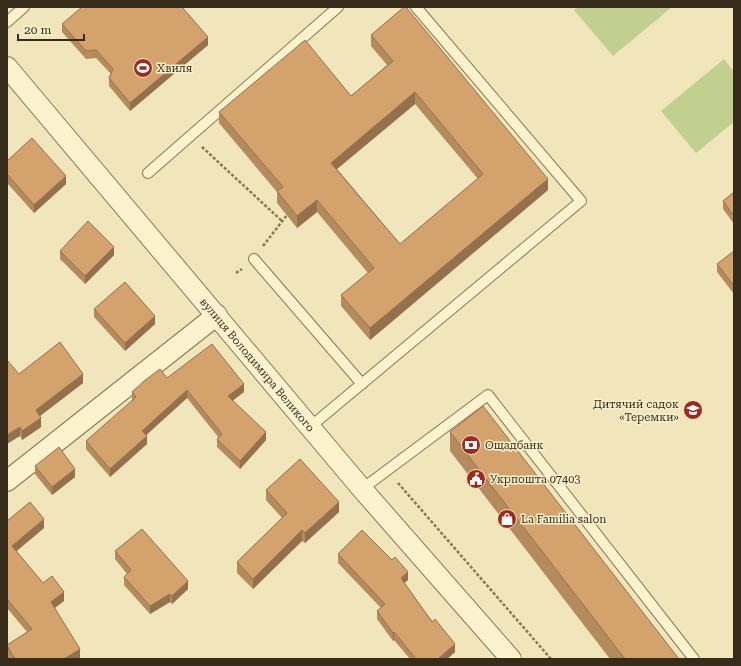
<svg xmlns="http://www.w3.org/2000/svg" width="741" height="666" viewBox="0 0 741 666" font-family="'Roboto Serif',serif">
<rect width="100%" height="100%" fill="#f1e6bb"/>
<!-- green -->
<g fill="#c2d08f">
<path d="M578,7H672L613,56L574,10Z"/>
<path d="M724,59L734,72V122L696,153L661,111Z"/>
</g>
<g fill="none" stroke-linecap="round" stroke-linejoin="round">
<defs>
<g id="service">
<path d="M7,22L24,7"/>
<path d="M148,173L338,7"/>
<path d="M254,259L362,384"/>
<path d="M310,427L581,201L416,7"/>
<path d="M362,489L488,395L694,659"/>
</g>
<g id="minor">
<path id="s1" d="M7,67L362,489L511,659"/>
<path d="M7,481L217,315"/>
</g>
</defs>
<!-- service casing -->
<use href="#service" stroke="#897654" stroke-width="12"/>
<!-- minor casing -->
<use href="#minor" stroke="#897654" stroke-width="22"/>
<!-- path -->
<g stroke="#897654" stroke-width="2.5" stroke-dasharray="3 2" stroke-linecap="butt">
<path d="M202,147L282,221"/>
<path d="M263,246L287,215"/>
<path d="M236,273L242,269"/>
<path d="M398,483L551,659"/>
</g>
<!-- service -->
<use href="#service" stroke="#fcf3ce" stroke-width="10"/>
<!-- minor -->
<use href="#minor" stroke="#fcf3ce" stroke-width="20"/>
</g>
<!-- wall -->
<g fill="#b58b5e" fill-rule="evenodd">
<path d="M62,24L208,45L130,111L109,86V78L111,74L96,58L86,59L62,32Z"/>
<path d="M371,35L548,190L370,340L341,306V295L368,273L317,212L297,228L277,203V192L219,123V112L351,96L387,65L371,46ZM415,104L478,179L400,244L337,169Z"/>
<path d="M7,161L66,184L34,213L7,183Z"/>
<path d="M734,192V224L723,209V201Z"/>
<path d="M60,251L114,255L85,284L60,259Z"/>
<path d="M734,251V294L717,272V264Z"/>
<path d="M94,309L155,324L125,351L94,317Z"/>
<path d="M19,374L83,383L40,416L41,427L22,440L20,436Z"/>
<path d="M167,378L244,392L233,400L266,440L240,469L217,447V439L219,438L187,398L146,435L147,444L110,477L86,449V441L132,401V392Z"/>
<path d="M450,432L679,659H610L450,451Z"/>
<path d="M35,466L75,477L52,495L35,474Z"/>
<path d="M266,490L339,512L305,543L302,541L253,589L237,573V562L282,518L266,500Z"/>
<path d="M7,521L44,528L16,551L43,583L64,601L54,608L80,658L79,659H9L7,656V645L27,632L7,608Z"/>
<path d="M115,551L188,589L172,604L170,602L150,614L124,585V577L127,574L115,559Z"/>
<path d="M338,554L408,580L404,583L455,652L447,659H410L394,640L393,641L377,619V611L381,608L338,563Z"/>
</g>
<!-- shaded-wall -->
<g fill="#94714c">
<path d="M208,37V45L130,111V103Z"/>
<path d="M415,92V104L331,174V163Z"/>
<path d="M66,176V184L34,213V205Z"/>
<path d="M548,179V190L370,340V328Z"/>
<path d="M317,200V212L297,228V216Z"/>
<path d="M114,247V255L85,284V276Z"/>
<path d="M155,316V324L125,351V343Z"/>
<path d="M83,374V383L36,419V410Z"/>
<path d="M244,384V392L228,404V396Z"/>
<path d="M187,390V398L142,439V431Z"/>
<path d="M41,418V427L22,440V431Z"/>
<path d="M20,427V436L7,444V435Z"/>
<path d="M266,432V440L240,469V461Z"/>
<path d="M147,436V444L110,477V469Z"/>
<path d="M75,469V477L52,495V487Z"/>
<path d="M339,502V512L305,543V533Z"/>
<path d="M44,519V528L12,555V546Z"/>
<path d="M302,530V541L253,589V579Z"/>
<path d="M408,572V580L401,586V578Z"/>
<path d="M188,581V589L172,604V596Z"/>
<path d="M64,592V601L51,611V602Z"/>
<path d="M170,594V602L150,614V606Z"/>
<path d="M394,632V640L393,641V633Z"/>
<path d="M455,644V652L447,659H438Z"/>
<path d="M80,649V658L79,659H64Z"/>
</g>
<!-- building -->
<g fill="#d3a26d" stroke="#94714c" fill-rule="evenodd">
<path d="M82,7H182L208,37L130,103L109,78L113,69L96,50L86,51L62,24Z"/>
<path d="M404,7H406L548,179L370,328L341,295L374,268L317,200L297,216L277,191L283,187L219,112L305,40L351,96L393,61L371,35ZM415,92L483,174L400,244L331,163Z"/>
<path d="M32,138L66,176L34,205L7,174V161Z"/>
<path d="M734,192V216L723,201Z"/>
<path d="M88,221L114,247L85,276L60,251Z"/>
<path d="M734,251V286L717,264Z"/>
<path d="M125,282L155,316L125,343L94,309Z"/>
<path d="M60,342L83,374L36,410L41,418L22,431L20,427L7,435V360L19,374Z"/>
<path d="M212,344L244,384L228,396L266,432L240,461L217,439L222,434L187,390L142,431L147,436L110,469L86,441L136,397L132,392L144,381L160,369L167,378Z"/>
<path d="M483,406L679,659H625L450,432Z"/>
<path d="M59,447L75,469L52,487L35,466Z"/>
<path d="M300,459L339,502L305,533L302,530L253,579L237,562L287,513L266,490Z"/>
<path d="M30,502L44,519L12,546L43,583L52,576L64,592L51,602L80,649L64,659H15L7,646V645L32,629L7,599V521Z"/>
<path d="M142,529L188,581L172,596L170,594L150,606L124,577L131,570L115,551Z"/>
<path d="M362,530L392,560L395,557L408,572L401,578L432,622L435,619L455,644L438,659H416L394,632L393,633L377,611L385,604L338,554Z"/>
</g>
<!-- icons -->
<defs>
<symbol id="stadium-disc" viewBox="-11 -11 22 22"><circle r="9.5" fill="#9d2a1f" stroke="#f8efcb"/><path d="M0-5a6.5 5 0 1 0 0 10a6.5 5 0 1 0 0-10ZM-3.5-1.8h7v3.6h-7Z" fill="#fff"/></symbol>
<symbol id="school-disc" viewBox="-11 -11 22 22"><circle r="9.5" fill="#9d2a1f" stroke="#f8efcb"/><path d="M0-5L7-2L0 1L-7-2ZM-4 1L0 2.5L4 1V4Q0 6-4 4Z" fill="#fff"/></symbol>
<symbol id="bank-disc" viewBox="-11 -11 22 22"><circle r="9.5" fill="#9d2a1f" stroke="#f8efcb"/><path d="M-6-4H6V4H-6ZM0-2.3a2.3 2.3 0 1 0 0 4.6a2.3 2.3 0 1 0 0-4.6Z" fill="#fff"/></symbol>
<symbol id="civic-disc" viewBox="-11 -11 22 22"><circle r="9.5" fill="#9d2a1f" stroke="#f8efcb"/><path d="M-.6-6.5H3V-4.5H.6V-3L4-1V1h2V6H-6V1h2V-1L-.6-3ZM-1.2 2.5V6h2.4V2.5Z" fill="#fff"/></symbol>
<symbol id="shop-disc" viewBox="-11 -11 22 22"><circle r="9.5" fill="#9d2a1f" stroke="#f8efcb"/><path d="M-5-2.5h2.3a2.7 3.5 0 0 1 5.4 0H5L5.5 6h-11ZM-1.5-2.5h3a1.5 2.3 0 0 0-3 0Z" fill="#fff"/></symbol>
</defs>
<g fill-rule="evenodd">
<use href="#stadium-disc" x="132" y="57" width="22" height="22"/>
<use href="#school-disc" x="682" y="399" width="22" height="22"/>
<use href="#bank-disc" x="460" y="434" width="22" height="22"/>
<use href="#civic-disc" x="465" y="468" width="22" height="22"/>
<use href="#shop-disc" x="496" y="508" width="22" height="22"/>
</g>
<g text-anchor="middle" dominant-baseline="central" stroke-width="3" stroke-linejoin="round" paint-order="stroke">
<!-- poi labels -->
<g font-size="11" fill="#372b1a" stroke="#f8efcb" text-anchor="start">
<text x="157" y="68">Хвиля</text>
<text x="679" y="404" text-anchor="end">Дитячий садок<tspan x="679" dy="13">«Теремки»</tspan></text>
<text x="485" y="445">Ощадбанк</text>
<text x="490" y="479">Укрпошта 07403</text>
<text x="521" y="519">La Familia salon</text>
</g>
<!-- street labels -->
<g font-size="11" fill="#372b1a" stroke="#f8efcb">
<text stroke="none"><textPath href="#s1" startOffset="389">вулиця Володимира Великого</textPath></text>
</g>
</g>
<!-- border -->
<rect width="741" height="666" fill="none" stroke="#372b1a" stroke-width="16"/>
<!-- scale -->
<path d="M18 34v6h66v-6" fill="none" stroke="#372b1a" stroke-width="2"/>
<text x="24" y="34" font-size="12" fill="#372b1a" stroke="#f8efcb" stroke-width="3" paint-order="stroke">20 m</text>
</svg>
